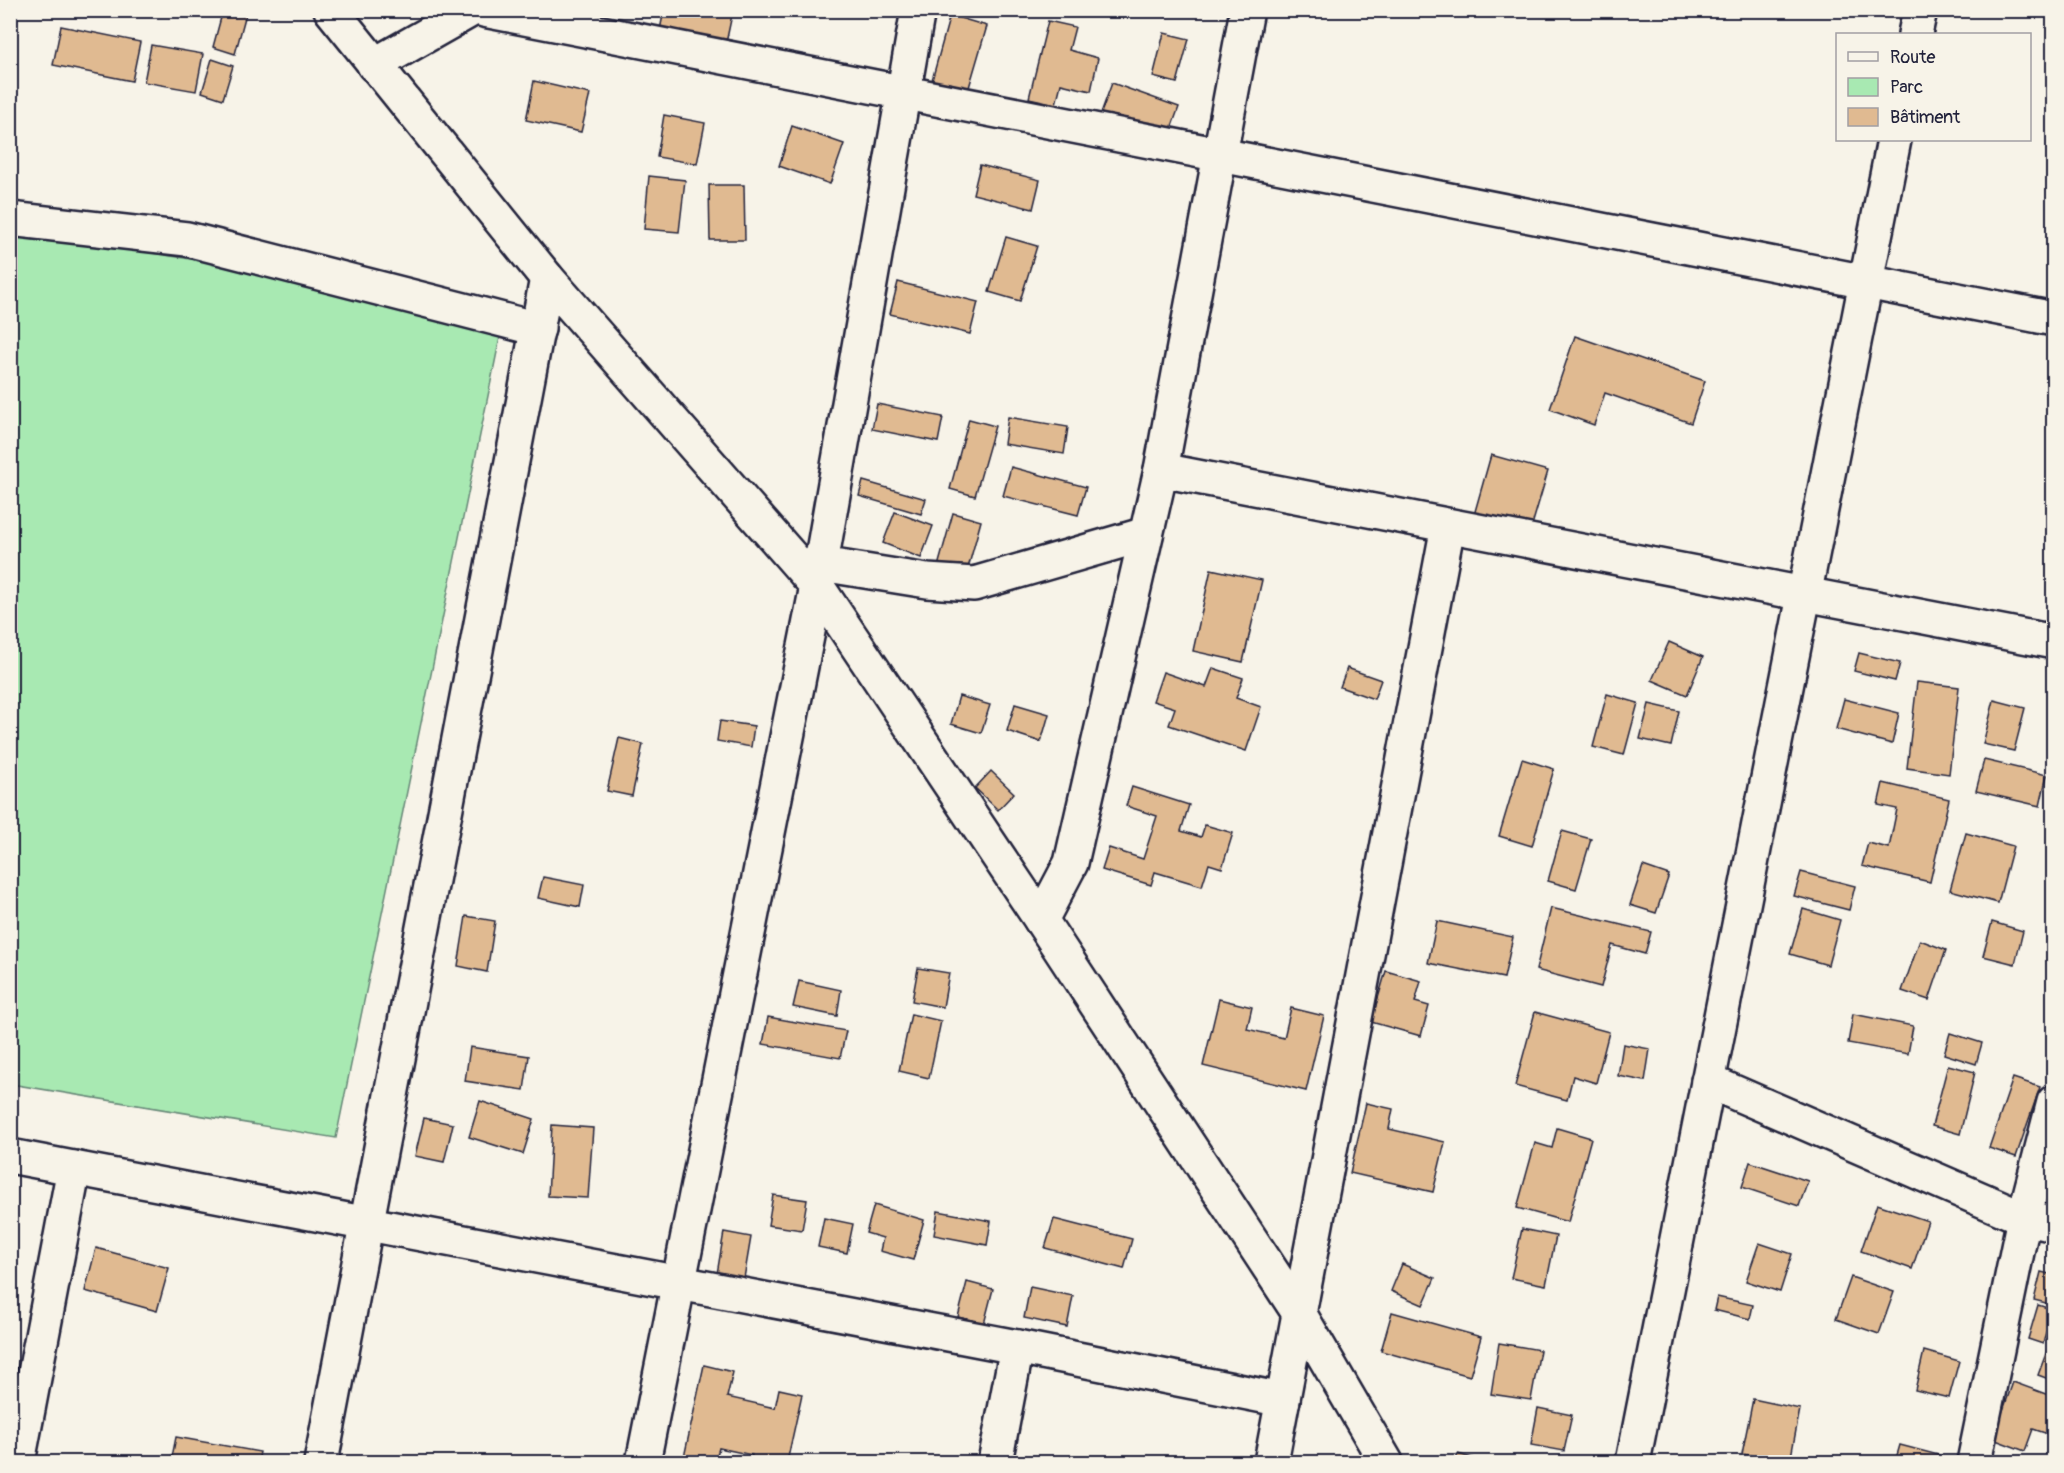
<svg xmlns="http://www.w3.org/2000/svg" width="2064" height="1473" viewBox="0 0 2064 1473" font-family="Pangolin,sans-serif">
<rect width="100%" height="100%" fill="#f7f3e8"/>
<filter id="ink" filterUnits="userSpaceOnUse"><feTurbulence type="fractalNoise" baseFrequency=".0167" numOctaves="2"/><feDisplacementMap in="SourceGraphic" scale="12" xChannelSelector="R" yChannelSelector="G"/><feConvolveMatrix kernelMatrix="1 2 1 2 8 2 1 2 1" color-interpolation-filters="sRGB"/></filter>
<g filter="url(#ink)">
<!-- green -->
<path fill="#a8e9b2" stroke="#658676" stroke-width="1.5" d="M10,231L506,308L336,1138L11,1084Z"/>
<!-- building -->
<g fill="#e0ba91" stroke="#22223b" stroke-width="1.5">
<path d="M223,10H247L235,54L213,47Z"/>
<path d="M664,10H733L726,43L660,30Z"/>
<path d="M950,15L987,26L965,101L929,91Z"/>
<path d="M1048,21L1075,27L1069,50L1098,58L1091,91L1061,84L1056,104L1029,98Z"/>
<path d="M61,26L140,42L132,81L53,65Z"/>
<path d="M1164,33L1189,39L1177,83L1153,77Z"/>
<path d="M151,45L203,54L196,91L144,82Z"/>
<path d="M212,59L233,66L223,99L202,92Z"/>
<path d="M534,81L590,94L581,132L526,120Z"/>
<path d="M1112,83L1179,107L1168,137L1101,113Z"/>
<path d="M664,115L705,123L697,164L657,157Z"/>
<path d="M792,126L844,144L830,184L779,166Z"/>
<path d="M980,165L1040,180L1033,209L973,194Z"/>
<path d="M649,176L685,180L679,232L644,229Z"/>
<path d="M709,185H744L745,240H710Z"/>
<path d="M1006,237L1037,246L1020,301L989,292Z"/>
<path d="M898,282L978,302L970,334L890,314Z"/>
<path d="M1575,336L1705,381L1691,423L1605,393L1594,425L1550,409Z"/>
<path d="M877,404L943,417L938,442L872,429Z"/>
<path d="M1008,417L1068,427L1064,454L1004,444Z"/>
<path d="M969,419L995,426L975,496L950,489Z"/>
<path d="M1491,455L1548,471L1530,532L1474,515Z"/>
<path d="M1011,467L1086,487L1078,515L1003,496Z"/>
<path d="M863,481L926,499L921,514L859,496Z"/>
<path d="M895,512L933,526L921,558L883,543Z"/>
<path d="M953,513L981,521L965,579L937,570Z"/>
<path d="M1211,569L1262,580L1243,662L1193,651Z"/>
<path d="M1669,642L1703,657L1687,695L1652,680Z"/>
<path d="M1859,653L1900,663L1895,681L1854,671Z"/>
<path d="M1213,668L1243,678L1236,698L1261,707L1246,751L1169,725L1175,708L1153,701L1163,672L1206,687Z"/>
<path d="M1347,668L1381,680L1374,699L1340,687Z"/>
<path d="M1917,682L1959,687L1949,774L1907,768Z"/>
<path d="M1607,694L1638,703L1624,755L1593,747Z"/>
<path d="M959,696L990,705L981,733L951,724Z"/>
<path d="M1844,699L1899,713L1892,744L1836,729Z"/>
<path d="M1994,700L2025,708L2014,751L1983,744Z"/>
<path d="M1015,704L1049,714L1041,742L1007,731Z"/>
<path d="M1649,704L1679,711L1671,746L1640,739Z"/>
<path d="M720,721L754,726L751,747L717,741Z"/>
<path d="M619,738L643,744L632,796L607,791Z"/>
<path d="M1522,759L1554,769L1532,846L1499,836Z"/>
<path d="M1984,760L2047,775L2040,806L1976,791Z"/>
<path d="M991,771L1014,793L998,810L975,788Z"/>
<path d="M1883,783L1949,799L1930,882L1862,866L1868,843L1889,848L1897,809L1878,805Z"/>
<path d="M1132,787L1189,805L1181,831L1201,837L1205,825L1233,833L1222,868L1209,864L1202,886L1155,872L1151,885L1102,870L1109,848L1143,859L1157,816L1126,806Z"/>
<path d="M1562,831L1591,839L1576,889L1548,881Z"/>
<path d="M1966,833L2013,846L1998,903L1950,890Z"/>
<path d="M1643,866L1669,875L1656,913L1630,905Z"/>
<path d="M1801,872L1855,886L1849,910L1794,896Z"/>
<path d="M543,877L584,885L580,907L538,898Z"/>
<path d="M1551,908L1651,932L1645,954L1612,945L1601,987L1536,970Z"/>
<path d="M1803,909L1840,920L1828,965L1790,954Z"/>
<path d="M466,916L495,921L487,972L458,966Z"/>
<path d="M1437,921L1513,937L1504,978L1428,963Z"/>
<path d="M1992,922L2023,931L2015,964L1983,956Z"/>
<path d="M1920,940L1946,950L1929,1000L1902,991Z"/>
<path d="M918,968L949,973L943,1007L912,1001Z"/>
<path d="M1386,971L1421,981L1415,1002L1429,1006L1421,1036L1371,1022Z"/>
<path d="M799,981L841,990L837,1016L793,1007Z"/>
<path d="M1219,999L1252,1007L1247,1029L1284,1038L1291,1008L1324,1016L1306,1091L1203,1066Z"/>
<path d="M1535,1012L1609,1032L1596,1083L1573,1076L1567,1100L1515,1086Z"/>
<path d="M911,1014L941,1021L929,1078L899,1071Z"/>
<path d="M1853,1014L1913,1026L1908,1054L1848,1043Z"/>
<path d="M768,1017L846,1031L840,1058L763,1044Z"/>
<path d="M1950,1033L1982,1043L1976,1064L1944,1054Z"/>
<path d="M1623,1044L1650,1049L1645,1081L1618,1076Z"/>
<path d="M470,1047L529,1056L524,1090L465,1081Z"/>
<path d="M1948,1065L1975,1072L1960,1134L1932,1126Z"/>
<path d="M2013,1078L2040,1087L2016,1157L1989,1148Z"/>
<path d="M480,1101L534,1119L523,1154L469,1137Z"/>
<path d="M1366,1103L1393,1109L1389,1129L1445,1142L1433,1192L1350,1173Z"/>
<path d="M424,1118L453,1124L444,1162L415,1156Z"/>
<path d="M552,1125L593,1128L588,1198L548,1196Z"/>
<path d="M1557,1128L1591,1138L1568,1222L1517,1208L1535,1143L1552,1148Z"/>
<path d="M1750,1162L1808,1181L1799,1206L1742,1187Z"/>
<path d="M773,1195L807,1200L802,1230L768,1225Z"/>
<path d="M1877,1204L1928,1221L1912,1269L1861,1251Z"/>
<path d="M874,1205L924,1220L913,1260L880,1251L883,1238L866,1233Z"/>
<path d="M938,1211L991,1221L987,1245L934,1235Z"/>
<path d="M824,1218L853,1224L847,1253L818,1247Z"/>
<path d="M1054,1219L1132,1239L1124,1269L1045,1248Z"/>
<path d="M1522,1229L1556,1236L1546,1285L1511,1278Z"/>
<path d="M724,1232L751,1237L742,1290L715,1286Z"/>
<path d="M1759,1243L1792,1254L1780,1292L1746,1281Z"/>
<path d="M96,1248L169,1268L157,1311L85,1291Z"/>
<path d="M1402,1264L1435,1278L1423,1305L1391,1291Z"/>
<path d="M2041,1272L2054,1275V1305L2034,1300Z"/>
<path d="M1851,1277L1894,1292L1879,1334L1836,1319Z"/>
<path d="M967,1282L993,1289L984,1324L958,1317Z"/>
<path d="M1030,1287L1073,1296L1067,1327L1024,1318Z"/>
<path d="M1717,1297L1753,1305L1750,1319L1714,1310Z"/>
<path d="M2038,1305L2054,1310V1334L2046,1332L2043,1344L2028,1339Z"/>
<path d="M1392,1312L1481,1337L1470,1376L1381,1351Z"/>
<path d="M1499,1343L1540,1350L1531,1400L1491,1394Z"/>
<path d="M1924,1351L1959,1361L1949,1398L1915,1390Z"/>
<path d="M2047,1351L2054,1353V1381L2038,1375Z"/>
<path d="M704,1365L733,1372L727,1397L775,1408L779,1389L802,1394L787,1462H750L752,1455L719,1448L715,1462H683Z"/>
<path d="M2013,1382L2054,1397V1436L2033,1429L2025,1451L1993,1439Z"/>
<path d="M1753,1399L1800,1409L1790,1462L1742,1454Z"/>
<path d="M1538,1408L1572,1415L1564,1451L1531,1445Z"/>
<path d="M176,1437L260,1452L258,1462H171Z"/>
<path d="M1900,1445L1942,1456L1940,1462H1895Z"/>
<path d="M1458,1454L1486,1462H1455Z"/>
</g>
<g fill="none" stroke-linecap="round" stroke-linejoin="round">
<defs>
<g id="minor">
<path d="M484,10L2054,319"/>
<path d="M1915,34L1920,10"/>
<path d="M374,65L471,10"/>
<path d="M10,219L187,239L538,329"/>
<path d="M1161,470L2054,642"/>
<path d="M821,564L927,581L974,584L1146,534"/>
<path d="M1041,920L1071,863L1161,470L1247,10"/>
<path d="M1708,1081L2024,1218L2054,1225"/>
<path d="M10,1156L1017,1347L1283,1400"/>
<path d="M18,1462L74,1168"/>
<path d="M321,1462L547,278"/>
<path d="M643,1462L817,586L918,10"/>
<path d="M995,1462L1017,1347"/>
<path d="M1271,1462L1448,526"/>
<path d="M1633,1462L1894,140"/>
<path d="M1974,1462L2024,1218L2054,1102"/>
</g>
<path id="secondary" d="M331,10L547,278L817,586L1041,920L1299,1313L1386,1462"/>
</defs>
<!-- minor casing -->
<use href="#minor" stroke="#22223b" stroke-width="38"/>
<!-- secondary casing -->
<use href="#secondary" stroke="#22223b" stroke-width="38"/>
<!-- minor -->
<use href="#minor" stroke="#f7f3e8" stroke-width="33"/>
<!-- secondary -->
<use href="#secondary" stroke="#f7f3e8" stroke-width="33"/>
</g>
</g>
<!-- margin -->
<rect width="2064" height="1473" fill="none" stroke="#f7f3e8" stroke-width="36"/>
<rect x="18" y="18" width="2028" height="1437" fill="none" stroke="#22223b" stroke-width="2" filter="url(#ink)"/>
<!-- legend -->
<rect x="1836" y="33" width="195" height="108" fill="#f7f3e8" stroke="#a29fa3" stroke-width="1.5"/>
<rect x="1848" y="52" width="30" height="9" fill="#f7f3e8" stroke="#a29fa3" stroke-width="1.5"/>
<text x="1890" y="63" font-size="18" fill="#22223b">Route</text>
<rect x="1848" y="78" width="30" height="18" fill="#a8e9b2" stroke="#a29fa3" stroke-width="1.5"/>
<text x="1890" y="93" font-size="18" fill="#22223b">Parc</text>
<rect x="1848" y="108" width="30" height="18" fill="#e0ba91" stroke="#a29fa3" stroke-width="1.5"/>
<text x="1890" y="123" font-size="18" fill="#22223b">Bâtiment</text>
</svg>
